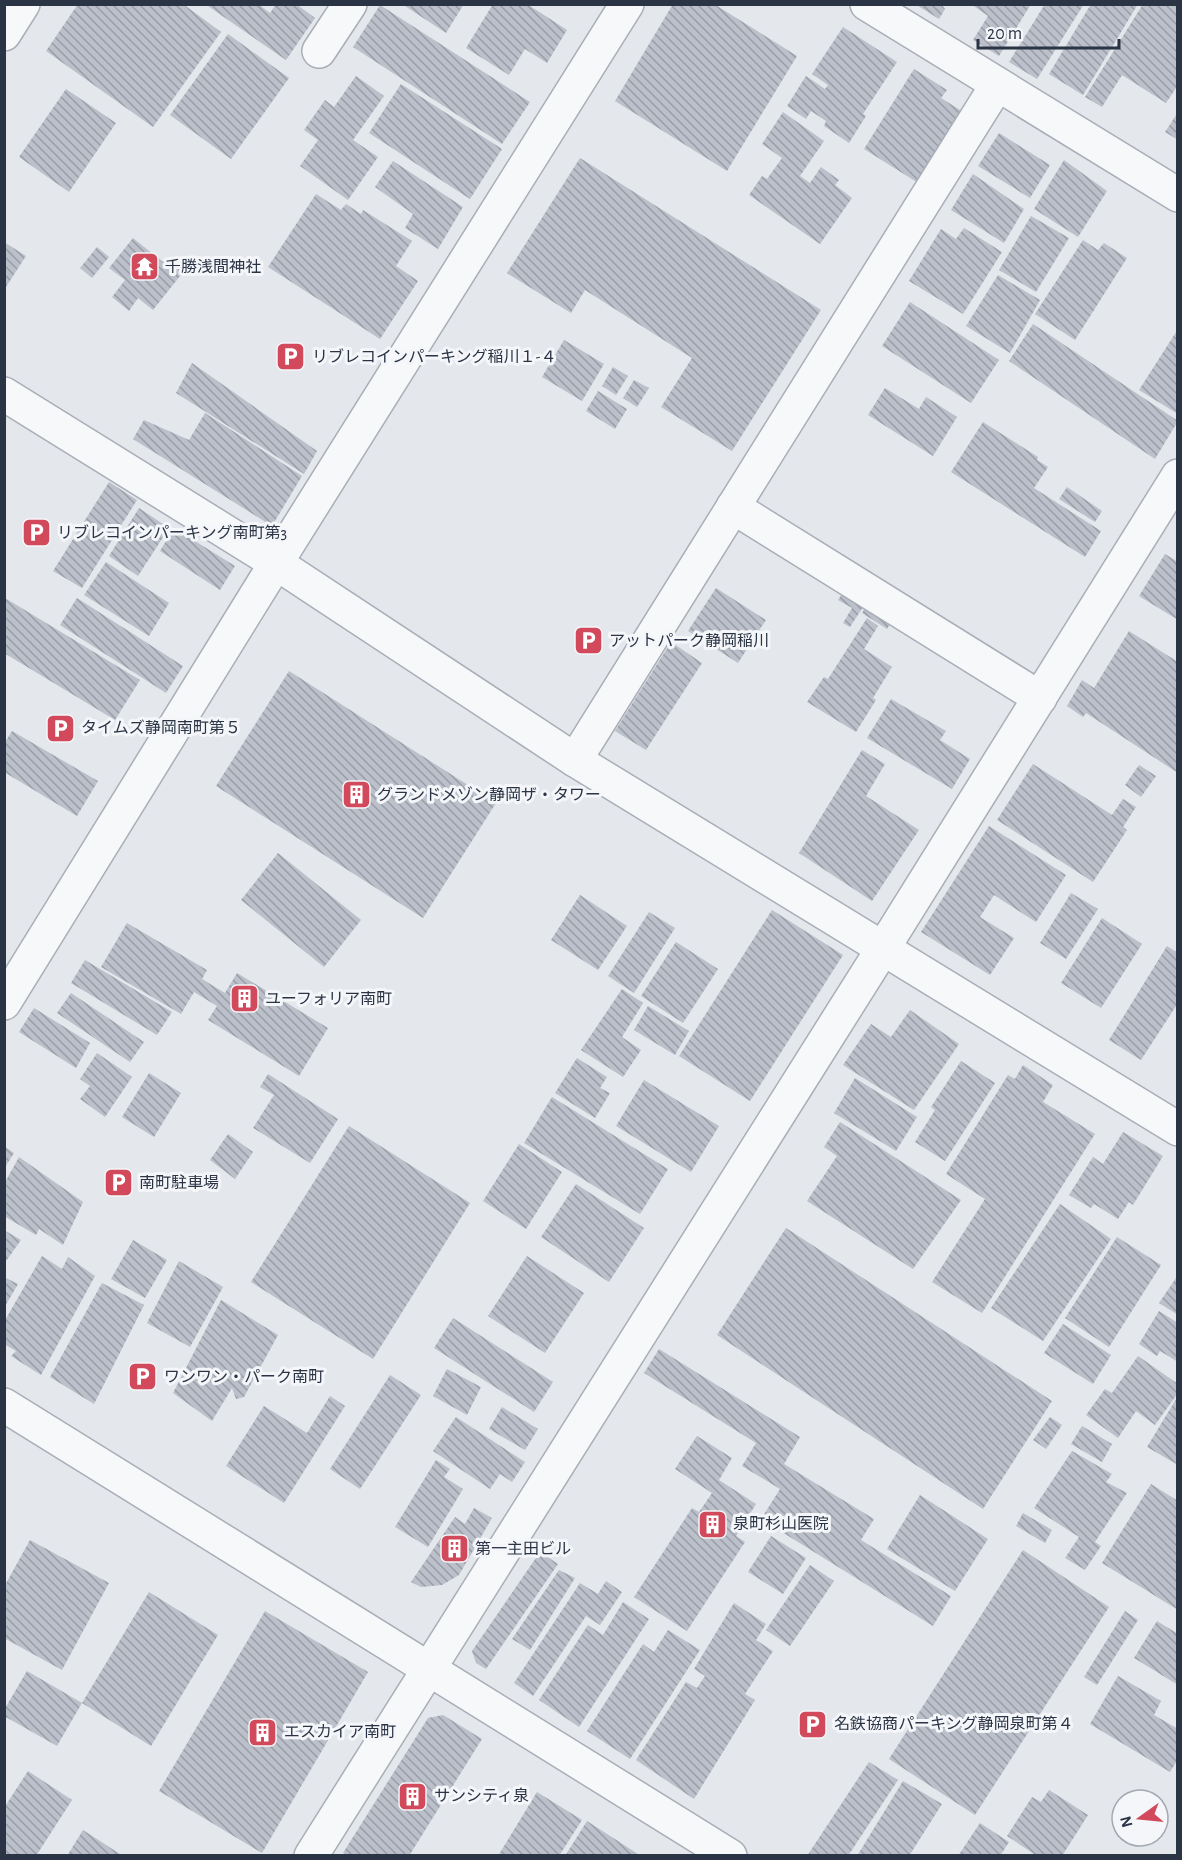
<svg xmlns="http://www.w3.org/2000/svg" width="1182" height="1860" viewBox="0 0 1182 1860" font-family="'Alegreya Sans','Noto Sans JP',sans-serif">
<defs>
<pattern id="building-back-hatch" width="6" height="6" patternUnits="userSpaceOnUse" patternTransform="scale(1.5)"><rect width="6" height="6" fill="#bbc0ca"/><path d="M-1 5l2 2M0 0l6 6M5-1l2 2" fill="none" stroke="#989da6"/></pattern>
</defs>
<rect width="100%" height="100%" fill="#e4e7ec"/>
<!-- building -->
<g fill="url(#building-back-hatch)">
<path d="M78,4H183L221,32L153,127L46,51Z"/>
<path d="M205,4H258L270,13L276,4H296L315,18L286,60Z"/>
<path d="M402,4H464L446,33Z"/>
<path d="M493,4H527L567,30L547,63L525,49L509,75L466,48Z"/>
<path d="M673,4H714L797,56L727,171L615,101Z"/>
<path d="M915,4H941L945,9L939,19Z"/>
<path d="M971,4H1031L999,56L973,40L988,16Z"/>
<path d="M1045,4H1084L1037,79L1009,62Z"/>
<path d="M1091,4H1138L1083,95L1049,74Z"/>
<path d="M1143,4H1178V85L1166,103L1122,75L1102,107L1085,97Z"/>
<path d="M380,5L530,102L502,144L353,47Z"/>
<path d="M843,27L897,62L863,114L866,116L849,143L824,126L826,121L811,111L806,119L787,106L806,76L825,89L828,85L812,74Z"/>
<path d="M228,34L289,78L231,159L170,115Z"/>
<path d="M914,69L947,90L941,98L968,115L923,186L864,149Z"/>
<path d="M356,76L384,96L353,140L378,157L348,200L300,166L318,140L304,130L325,100L334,107Z"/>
<path d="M401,84L502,149L470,199L369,133Z"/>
<path d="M66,89L116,123L69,192L19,157Z"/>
<path d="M783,112L824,141L800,176L810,183L821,167L839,180L835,185L852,198L820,244L749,195L762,176L767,179L782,158L762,144Z"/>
<path d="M1178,112V140L1165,132Z"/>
<path d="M999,133L1050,165L1030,198L978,166Z"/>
<path d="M580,158L821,310L732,451L661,407L692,358L585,290L571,313L507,273Z"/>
<path d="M1064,160L1107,191L1078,237L1034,209Z"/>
<path d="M393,161L463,207L438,249L405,228L413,214L375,187Z"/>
<path d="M973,174L1024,209L1004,243L951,210Z"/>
<path d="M316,194L341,210L346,204L361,214L363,210L412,241L396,266L418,281L380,339L268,267Z"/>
<path d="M1031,216L1069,238L1036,292L999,270Z"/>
<path d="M964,228L1002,252L963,314L909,281L941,229L956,239Z"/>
<path d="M133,238L163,262L166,258L184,271L153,310L138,298L129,311L112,297L125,280L109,268Z"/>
<path d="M1083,240L1098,250L1104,243L1127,258L1075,340L1035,314Z"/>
<path d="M4,242L26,256L4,290Z"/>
<path d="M97,247L109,257L92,278L80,268Z"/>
<path d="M998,275L1040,300L1010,353L966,326Z"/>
<path d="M910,302L999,360L971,403L882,346Z"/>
<path d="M1033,324L1178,421L1155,459L1009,361Z"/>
<path d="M1178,329V414L1139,390Z"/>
<path d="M564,340L604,364L582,401L542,377Z"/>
<path d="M192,363L317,451L304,474L176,393Z"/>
<path d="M613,367L628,376L616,395L602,386Z"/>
<path d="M634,380L649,388L637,407L623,398Z"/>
<path d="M885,388L919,409L926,397L957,417L933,456L868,415Z"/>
<path d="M598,391L627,409L615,429L586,411Z"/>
<path d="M205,413L302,476L272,526L133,439L144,420L189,440Z"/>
<path d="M983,422L1038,457L1037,460L1048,467L1034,488L1101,531L1085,557L951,472Z"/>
<path d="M109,482L137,500L82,588L53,571Z"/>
<path d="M1067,487L1102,511L1095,522L1059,499Z"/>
<path d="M139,508L169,528L138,576L109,556Z"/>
<path d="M174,528L235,566L220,590L160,551Z"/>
<path d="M1165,554L1178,562V620L1139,596Z"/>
<path d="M106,562L169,603L149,636L84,595Z"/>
<path d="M716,588L766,620L738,663L688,631Z"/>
<path d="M844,591L865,604L850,627L843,623L852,608L838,600Z"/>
<path d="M5,598L140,680L115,720L4,653Z"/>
<path d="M77,598L183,666L166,693L60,625Z"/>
<path d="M867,605L892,621L887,629L862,613Z"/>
<path d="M867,618L878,626L864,649L892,667L873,698L876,700L856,732L807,702L824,677L828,679Z"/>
<path d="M1129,631L1178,662V773L1086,713L1083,717L1067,706L1082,680L1094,688Z"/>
<path d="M671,642L702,663L646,750L615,731Z"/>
<path d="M289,671L496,803L423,918L216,786Z"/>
<path d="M891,699L946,731L940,740L970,759L952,789L867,738Z"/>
<path d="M12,731L98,781L77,816L4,772V744Z"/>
<path d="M862,750L885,764L866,796L919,830L872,901L799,853Z"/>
<path d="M1033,764L1112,815L1123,799L1136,807L1123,827L1127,830L1093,882L997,820Z"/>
<path d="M1139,765L1156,776L1141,797L1125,785Z"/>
<path d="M989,826L1066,875L1036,922L994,895L980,917L1014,938L990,975L921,932Z"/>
<path d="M278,853L361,920L324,967L241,900Z"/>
<path d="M1071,893L1098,909L1066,959L1040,943Z"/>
<path d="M580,895L627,926L598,970L551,940Z"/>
<path d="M772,910L843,955L750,1101L679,1056Z"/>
<path d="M649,912L675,928L634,993L608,976Z"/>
<path d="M1102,918L1142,944L1101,1008L1061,983Z"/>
<path d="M127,923L207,970L202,979L225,993L237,973L328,1028L299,1076L208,1020L217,1006L194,992L181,1014L101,967Z"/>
<path d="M676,942L718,969L683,1023L641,996Z"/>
<path d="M1167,946L1178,953V1003L1141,1060L1109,1040Z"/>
<path d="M85,960L172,1012L157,1035L71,983Z"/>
<path d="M622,989L643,1003L622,1037L641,1050L623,1077L581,1050Z"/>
<path d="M71,993L144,1042L130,1062L57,1013Z"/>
<path d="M648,1006L689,1031L675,1055L634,1030Z"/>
<path d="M34,1008L90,1043L76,1068L19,1032Z"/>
<path d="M910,1010L959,1044L914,1110L843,1065L871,1024L891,1037Z"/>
<path d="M97,1053L132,1077L105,1117L80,1099L90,1086L80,1079Z"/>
<path d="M577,1058L607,1077L600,1088L610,1093L595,1118L555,1093Z"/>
<path d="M961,1061L995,1083L945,1161L915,1142L935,1110L931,1107Z"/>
<path d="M1023,1065L1053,1085L1043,1102L1095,1134L982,1313L932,1282L985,1199L946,1174L1008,1075L1015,1079Z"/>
<path d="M149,1073L181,1093L154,1137L122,1117Z"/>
<path d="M268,1074L338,1119L310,1163L253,1128L274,1095L260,1087Z"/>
<path d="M855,1078L917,1117L896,1151L834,1113Z"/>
<path d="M644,1080L719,1126L691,1172L616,1126Z"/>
<path d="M552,1097L668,1169L640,1214L524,1143Z"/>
<path d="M840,1122L961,1200L913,1269L807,1201L837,1156L824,1147Z"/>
<path d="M349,1126L470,1203L373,1359L251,1282Z"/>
<path d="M1123,1132L1163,1156L1133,1205L1129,1202L1118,1219L1094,1204L1091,1208L1069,1195L1093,1157L1103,1164Z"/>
<path d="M228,1134L253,1152L235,1179L210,1160Z"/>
<path d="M519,1144L562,1172L526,1229L483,1201Z"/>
<path d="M4,1146L14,1153L4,1169Z"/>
<path d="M19,1157L83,1202L63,1245L39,1229L36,1235L4,1216V1184Z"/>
<path d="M576,1184L644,1228L609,1282L541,1237Z"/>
<path d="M1060,1204L1111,1239L1043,1341L991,1308Z"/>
<path d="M786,1228L1052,1401L983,1509L717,1335Z"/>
<path d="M4,1230L21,1240L4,1264Z"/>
<path d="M1117,1237L1161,1265L1109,1347L1065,1318Z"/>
<path d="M133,1240L167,1260L145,1298L111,1279Z"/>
<path d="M42,1256L62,1269L68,1257L95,1276L41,1375L11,1356L16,1351L4,1344V1322Z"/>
<path d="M527,1256L584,1293L545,1353L488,1316Z"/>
<path d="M179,1261L223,1287L190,1347L147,1323Z"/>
<path d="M1178,1275V1315L1159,1303Z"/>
<path d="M4,1277L18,1284L4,1308Z"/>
<path d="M102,1283L144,1305L94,1404L50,1377Z"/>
<path d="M221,1300L278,1335L244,1397L236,1399L232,1388L212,1421L173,1393Z"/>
<path d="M1159,1311L1178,1323V1362L1160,1351L1157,1356L1139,1344Z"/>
<path d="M453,1318L553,1382L534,1412L434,1348Z"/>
<path d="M1063,1324L1111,1355L1093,1384L1044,1353Z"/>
<path d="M659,1349L800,1437L784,1464L874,1519L861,1540L951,1596L933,1626L761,1519L780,1489L742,1466L756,1443L644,1373Z"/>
<path d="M1138,1356L1178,1384V1393L1155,1425L1136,1411L1118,1438L1086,1415L1105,1389L1112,1393Z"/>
<path d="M447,1369L481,1387L467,1415L433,1396Z"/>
<path d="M390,1375L421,1395L360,1489L330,1469Z"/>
<path d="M330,1396L345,1406L284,1503L226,1466L264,1406L307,1433Z"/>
<path d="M1178,1396V1465L1147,1447Z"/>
<path d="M502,1407L538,1429L525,1450L489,1429Z"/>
<path d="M456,1417L525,1462L512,1482L500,1474L490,1489L433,1451Z"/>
<path d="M1050,1417L1062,1425L1046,1449L1033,1440Z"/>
<path d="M1082,1426L1112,1444L1102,1462L1071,1444Z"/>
<path d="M697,1436L732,1458L719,1480L756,1504L736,1536L745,1542L687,1631L634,1597L692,1508L699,1512L712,1493L675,1469Z"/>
<path d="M1072,1451L1112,1474L1106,1482L1127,1493L1095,1542L1101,1546L1085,1570L1065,1558L1079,1537L1034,1508Z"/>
<path d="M436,1460L450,1469L444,1477L463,1489L428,1547L395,1527Z"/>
<path d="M1151,1484L1178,1501V1610L1102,1563Z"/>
<path d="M920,1495L988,1539L955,1591L887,1549Z"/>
<path d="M474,1508L492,1518L459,1575L442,1585L421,1587L411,1582L455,1517L465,1524Z"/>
<path d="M1023,1513L1052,1530L1045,1543L1016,1526Z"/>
<path d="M771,1536L806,1558L783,1594L748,1572Z"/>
<path d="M30,1540L109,1583L62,1670L4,1638V1587Z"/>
<path d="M1023,1550L1109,1607L975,1815L889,1759Z"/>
<path d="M540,1552L558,1564L486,1669L476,1663L472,1651Z"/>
<path d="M810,1565L834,1581L790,1646L766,1630Z"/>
<path d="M559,1570L575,1578L530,1650L512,1639Z"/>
<path d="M606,1581L622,1592L600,1625L586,1616L533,1696L514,1683L580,1583L598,1594Z"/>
<path d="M149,1592L218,1635L151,1746L82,1703Z"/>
<path d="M623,1602L649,1619L579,1727L539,1700L588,1625L603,1635Z"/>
<path d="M734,1603L766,1624L756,1640L773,1651L745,1694L755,1700L694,1799L636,1760L686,1682L697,1688L705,1676L694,1669Z"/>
<path d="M265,1611L368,1672L262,1853L159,1791Z"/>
<path d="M1125,1611L1138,1620L1097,1685L1084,1677Z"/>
<path d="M1157,1621L1178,1634V1685L1134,1658Z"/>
<path d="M668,1630L700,1650L630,1759L587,1731L643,1644L654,1652Z"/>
<path d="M27,1671L82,1703L57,1746L4,1716V1710Z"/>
<path d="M1118,1676L1161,1701L1154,1715L1178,1729V1759L1170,1772L1090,1724Z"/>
<path d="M443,1715L482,1739L409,1856H347L343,1853L428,1718Z"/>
<path d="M869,1762L898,1780L848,1856H807Z"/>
<path d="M28,1771L72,1800L36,1856H4V1808Z"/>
<path d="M903,1781L942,1804L909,1856H857Z"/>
<path d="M1049,1790L1088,1815L1062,1856H1037L1007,1836L1032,1797L1041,1802Z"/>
<path d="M537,1792L582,1820L559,1856H498Z"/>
<path d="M587,1821L641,1856H565Z"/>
<path d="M980,1823L1009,1842L1000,1856H958Z"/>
<path d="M83,1830L123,1856H67Z"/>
</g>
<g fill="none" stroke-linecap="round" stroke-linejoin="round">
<defs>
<g id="minor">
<path d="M867,4L1178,195"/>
<path d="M4,34L23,4"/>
<path d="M319,51L350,4"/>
<path d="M4,394L276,563L575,760L1178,1129"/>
<path d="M733,507L1040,698"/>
<path d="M575,760L997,85"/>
<path d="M4,1003L276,563L627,4"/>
<path d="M4,1405L730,1856"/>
<path d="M311,1856L882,950L1178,476"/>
</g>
</defs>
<!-- minor casing -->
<use href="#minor" stroke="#a9aeb7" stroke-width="36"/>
<!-- minor -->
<use href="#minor" stroke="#f7f8fa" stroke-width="33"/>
</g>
<!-- icons -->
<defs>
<symbol id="temple-square" viewBox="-11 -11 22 22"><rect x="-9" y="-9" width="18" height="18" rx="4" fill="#d1495b" stroke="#f4f6f9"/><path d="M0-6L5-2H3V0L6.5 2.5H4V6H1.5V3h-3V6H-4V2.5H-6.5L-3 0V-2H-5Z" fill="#fff"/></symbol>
<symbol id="parking-square" viewBox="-11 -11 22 22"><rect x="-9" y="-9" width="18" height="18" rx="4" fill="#d1495b" stroke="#f4f6f9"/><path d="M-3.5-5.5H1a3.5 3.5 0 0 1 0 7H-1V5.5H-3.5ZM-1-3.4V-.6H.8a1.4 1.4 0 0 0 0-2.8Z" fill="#fff"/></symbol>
<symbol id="building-square" viewBox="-11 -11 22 22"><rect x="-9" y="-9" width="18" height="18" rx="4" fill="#d1495b" stroke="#f4f6f9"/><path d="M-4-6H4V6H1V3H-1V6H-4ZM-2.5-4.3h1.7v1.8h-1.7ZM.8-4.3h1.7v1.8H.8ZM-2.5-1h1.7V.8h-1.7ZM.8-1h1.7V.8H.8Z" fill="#fff"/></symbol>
</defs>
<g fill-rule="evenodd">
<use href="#temple-square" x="128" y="250" width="33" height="33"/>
<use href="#parking-square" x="274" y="340" width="33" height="33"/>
<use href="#parking-square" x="20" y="516" width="33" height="33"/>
<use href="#parking-square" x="572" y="624" width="33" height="33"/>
<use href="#parking-square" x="44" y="712" width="33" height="33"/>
<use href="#building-square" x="340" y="778" width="33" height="33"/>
<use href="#building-square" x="228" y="982" width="33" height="33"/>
<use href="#parking-square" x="102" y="1166" width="33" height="33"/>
<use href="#parking-square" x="126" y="1360" width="33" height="33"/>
<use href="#building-square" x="696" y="1508" width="33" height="33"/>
<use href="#building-square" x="438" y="1532" width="33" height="33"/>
<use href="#parking-square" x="796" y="1708" width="33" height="33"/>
<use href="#building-square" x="246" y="1716" width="33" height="33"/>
<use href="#building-square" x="396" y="1780" width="33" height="33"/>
</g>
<g text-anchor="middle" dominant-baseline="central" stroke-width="6" stroke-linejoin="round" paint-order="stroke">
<!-- poi labels -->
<g font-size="16" fill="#2b3445" stroke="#f4f6f9" text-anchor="start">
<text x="165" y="267">千勝浅間神社</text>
<text x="312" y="357">リブレコインパーキング稲川１-４</text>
<text x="57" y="533">リブレコインパーキング南町第3</text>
<text x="609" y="641">アットパーク静岡稲川</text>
<text x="81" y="728">タイムズ静岡南町第５</text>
<text x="377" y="795">グランドメゾン静岡ザ・タワー</text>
<text x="265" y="999">ユーフォリア南町</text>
<text x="139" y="1183">南町駐車場</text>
<text x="164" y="1377">ワンワン・パーク南町</text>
<text x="733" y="1524">泉町杉山医院</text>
<text x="475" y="1549">第一主田ビル</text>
<text x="834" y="1724">名鉄協商パーキング静岡泉町第４</text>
<text x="284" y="1732">エスカイア南町</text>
<text x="434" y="1796">サンシティ泉</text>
</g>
</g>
<!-- border -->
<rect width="1182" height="1860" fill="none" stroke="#2b3445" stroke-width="12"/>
<!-- north arrow -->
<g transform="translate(1140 1818) rotate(255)"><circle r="28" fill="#f4f6f9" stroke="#a4a8b1" stroke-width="1.5"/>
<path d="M0-4.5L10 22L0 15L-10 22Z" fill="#d1495b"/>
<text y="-9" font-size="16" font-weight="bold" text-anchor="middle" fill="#2b3445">N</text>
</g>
<!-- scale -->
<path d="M978 39v9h141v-9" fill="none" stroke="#2b3445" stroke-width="3"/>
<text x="987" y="39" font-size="18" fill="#2b3445" stroke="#f4f6f9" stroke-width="4.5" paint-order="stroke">20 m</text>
</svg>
